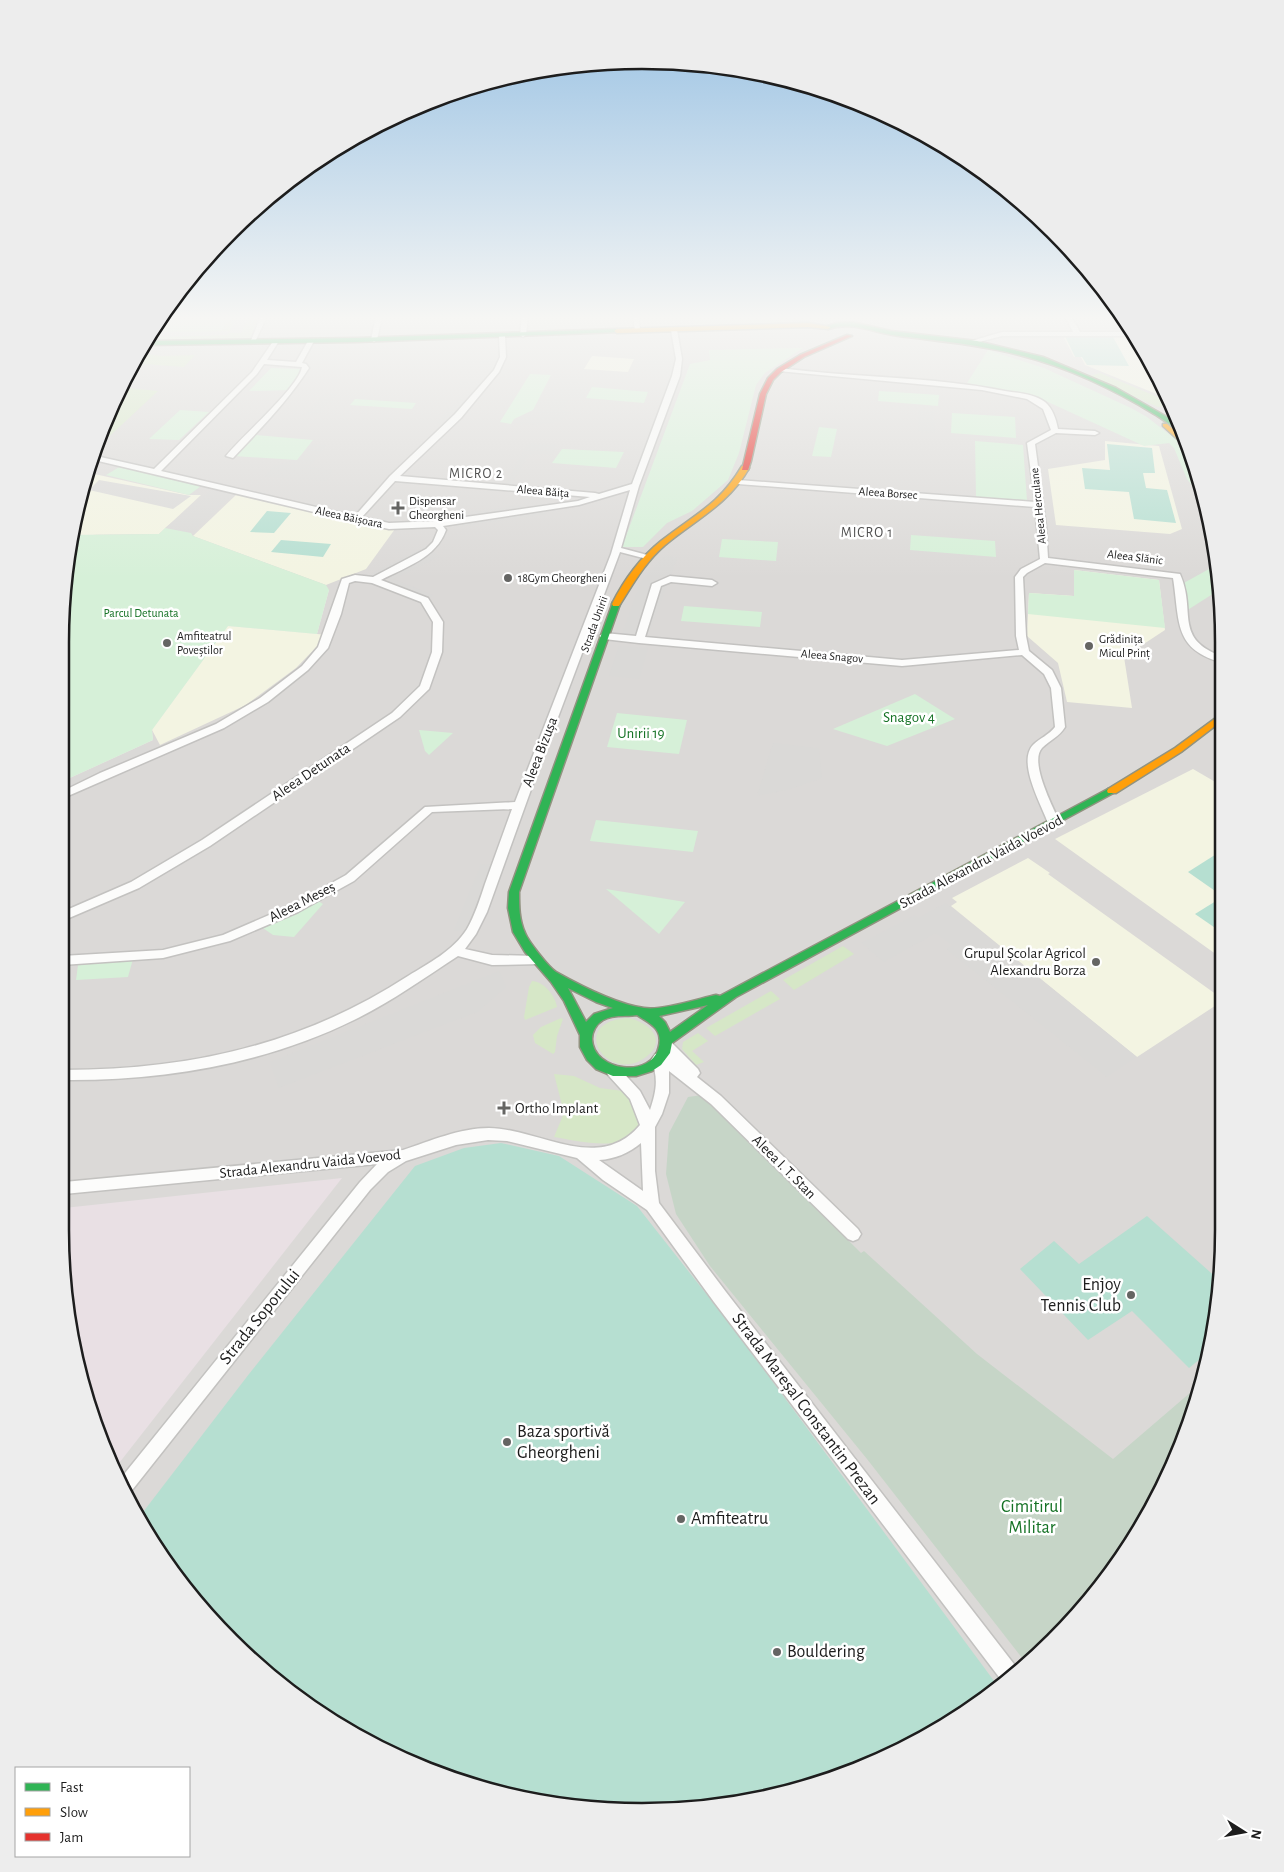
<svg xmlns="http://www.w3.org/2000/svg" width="1284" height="1872" viewBox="0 0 1284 1872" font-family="'Alegreya Sans',sans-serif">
<rect width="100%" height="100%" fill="#eceae6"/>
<!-- residential -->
<path fill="#dbd9d7" d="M162,316H1124L1126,318L1180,419L1213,528L1224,642V1230L1213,1343L1164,1488L1126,1554L1054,1641L933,1734L864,1768L756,1801L604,1811L528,1801L420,1768L287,1692L205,1614L158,1554L91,1417L65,1306L61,782L153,740L152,730L317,634L329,590L71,529L120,384Z"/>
<!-- industrial -->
<path fill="#e9e0e4" d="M342,1178L116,1467L91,1417L65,1306L64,1208Z"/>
<!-- education -->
<g fill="#f3f4e2">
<path d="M1063,336L1136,337L1169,399L1085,365L1081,357H1074Z"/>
<path d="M592,356L634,359L628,372L584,369Z"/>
<path d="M1105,441L1159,446L1182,529L1170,534L1056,525L1048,469L1105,460Z"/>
<path d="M90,473L189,495H201L159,534L71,535Z"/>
<path d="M237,494L395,529L366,569L326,585L193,536Z"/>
<path d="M1074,570L1159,580L1165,630L1124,657L1132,708L1067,702L1058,663L1027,636L1029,593L1074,596Z"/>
<path d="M228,626L328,635L296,668L246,705L160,745L152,730Z"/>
<path d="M1193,769L1224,787V960L1055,839Z"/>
<path d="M1028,858L1050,873L1048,874L1224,1000L1137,1057L951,906L957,902L952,898Z"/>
</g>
<!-- religious -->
<g fill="#dad9d7">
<path d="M262,331H319L316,338L258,339Z"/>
<path d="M602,337L605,348L616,349L620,354L677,358L676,373L632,370L635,359L619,357L620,354L573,351L579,345V338Z"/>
<path d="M218,343H272L268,351H213Z"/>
<path d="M892,343L963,348V354L891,350Z"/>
<path d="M210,344L203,351L195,355H161L142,353L148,345Z"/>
<path d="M467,357H498L491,372L477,389L458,387L464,375L457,374Z"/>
<path d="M136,374L160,376L147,388L120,386Z"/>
<path d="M554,374L580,375V380L589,384L583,398H570L562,410L571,412L561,420L552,423L533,425L513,424L514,421L534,410Z"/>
<path d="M466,391L475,392L444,424H436Z"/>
<path d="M325,394H337L319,415H305Z"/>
<path d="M918,410L934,411L935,433L918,432Z"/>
<path d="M528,443L558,444L553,454L529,455L512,484H505Z"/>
<path d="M311,444L326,445L309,467L333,470L326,481L265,477L274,466L297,459Z"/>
<path d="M99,480L191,496L173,509L89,490Z"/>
<path d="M212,490L233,494L191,533L165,528Z"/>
<path d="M521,505L526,508L444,520L443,516Z"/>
<path d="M545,510L547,514L464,526L452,525L454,523Z"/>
<path d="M427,546L439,557L394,579L433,595L427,599L384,583L390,580L372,573Z"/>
<path d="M666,555L677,558L648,635L622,634L641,582Z"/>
<path d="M619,646L648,648L639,679L609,676Z"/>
<path d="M773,743L819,748L822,778L791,789L757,796Z"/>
<path d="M144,745L150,751L61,793V784Z"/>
<path d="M481,864L493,865L465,931H454Z"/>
<path d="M946,903L1137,1057L1107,1077L946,949L952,945L936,933L884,962L861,943L915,915L918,918Z"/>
<path d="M499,971L506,987L477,1012L279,1088L270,1062Z"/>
</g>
<!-- grass -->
<g fill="#d6e7c7">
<path d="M162,316H172L164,330H222L230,316H237L230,331L162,332L160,337L227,335L228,333H241L250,316H260L250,338L245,339L147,341Z"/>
<path d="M694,316H701L702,320H727L726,316H826L815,319L775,322L694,324Z"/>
<path d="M140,353L161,356L195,355L184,367L144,364L128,378H124Z"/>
<path d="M1100,373L1170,402L1172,405L1158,407L1089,376Z"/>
<path d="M119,387L158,391L99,446L111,411L128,396L117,394Z"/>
<path d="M843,946L854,954L794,990L783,980Z"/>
<path d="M532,981C545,982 555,996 557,1007L525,1020L524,1017L529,987Z"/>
<path d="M771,991L780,999L715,1036L706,1028Z"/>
<path d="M561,1018L563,1019L557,1036L555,1052L553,1054L535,1043L533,1035L541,1027Z"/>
<path d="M629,1018C648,1022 669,1040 646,1057C608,1086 565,1021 629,1018Z"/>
<path d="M698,1033L708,1041L692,1051L704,1062L696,1065L682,1049L683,1042Z"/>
<path d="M554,1074L574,1076L600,1088L623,1091L635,1101L639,1124C636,1128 632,1134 629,1137C613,1150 573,1140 554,1137L564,1113Z"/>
</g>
<!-- cemetery -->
<path fill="#c6d5c7" d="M702,1095L861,1253L864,1251L977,1354L1113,1459L1198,1386L1164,1488L1126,1554L1054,1641L1026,1663L867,1459L710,1266L676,1214L666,1174L669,1133L688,1097Z"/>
<!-- park -->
<g fill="#d6f0d8">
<path d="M172,316H230L222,330H163Z"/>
<path d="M803,348L765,373L756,385L739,453L728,480L692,511L667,523L643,547H622L690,364L710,360L709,350Z"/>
<path d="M988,350L1044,368L1131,408L1147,417L1179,442L1176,443L1191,457L1204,501L1187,479L1174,448L1169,443L1144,446L1035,396L967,383Z"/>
<path d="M271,368L300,369L302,372L290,390L249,391Z"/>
<path d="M530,374L551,375L533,410L514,419L511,424L500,422Z"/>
<path d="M592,387L648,392L644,403L586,398Z"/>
<path d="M879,391L939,395L938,406L878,401Z"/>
<path d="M355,399L416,403L412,409L350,405Z"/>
<path d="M180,410L209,412L179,440L149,439Z"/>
<path d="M952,413L1015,417L1016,438L951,433Z"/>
<path d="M819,427L837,429L831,457L812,456Z"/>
<path d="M256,435L313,440L297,460L234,456Z"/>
<path d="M975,441L1023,445L1027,501L976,497Z"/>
<path d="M562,449L624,452L616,468L552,463Z"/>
<path d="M121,466L201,486L189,495L106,475Z"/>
<path d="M165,528L191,533L193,536L326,585L329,590L317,634L228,626L152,730L153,740L61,782L60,642L71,535L159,534Z"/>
<path d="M911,535L995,541L996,557L910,550Z"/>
<path d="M722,539L778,542L776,561L719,557Z"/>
<path d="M1209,569L1217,574L1219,590L1186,611L1182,584Z"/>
<path d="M1074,570L1159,580L1165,628L1028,614L1029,593L1074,596Z"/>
<path d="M684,606L762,612L760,627L681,621Z"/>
<path d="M915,694L955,719L887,746L833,729Z"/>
<path d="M617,713L687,720L679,754L607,747Z"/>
<path d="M419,730L453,733L429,755L425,751Z"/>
<path d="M596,820L698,831L693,852L590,841Z"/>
<path d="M606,889L685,902L659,934Z"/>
<path d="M315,899L323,904L294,937L273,935L260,926Z"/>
<path d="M133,959L128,977L76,980L78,965Z"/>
</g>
<!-- pitch -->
<g fill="#b6dfd1">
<path d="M1065,336L1113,337L1129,366L1087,365L1082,357H1075Z"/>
<path d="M1107,444L1152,448L1155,473H1143L1146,488L1167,490L1176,523L1134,519L1129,492L1085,489L1082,468L1110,470Z"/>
<path d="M267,511L291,513L274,533L250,532Z"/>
<path d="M281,540L331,544L323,557L271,552Z"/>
<path d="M1218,853L1224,858V889L1218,893L1188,872Z"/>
<path d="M1224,896V934L1195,914Z"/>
<path d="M501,1143L559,1156L637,1206L730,1324L997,1685L933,1734L864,1768L756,1801L604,1811L528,1801L420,1768L287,1692L205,1614L158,1554L140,1516L249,1374L415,1166L464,1148Z"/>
<path d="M1147,1216L1219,1280L1213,1343L1210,1351L1189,1368L1132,1311L1088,1340L1020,1269L1054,1241L1079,1264Z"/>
</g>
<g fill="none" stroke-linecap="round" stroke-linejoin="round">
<defs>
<g id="street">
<path d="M261,316H267L255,342L250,343Z"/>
<path d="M376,316H382L377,340L374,342L371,340Z"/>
<path d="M522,316H528L526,335L523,337L520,335Z"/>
<path d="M633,316H639L640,332L635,331Z"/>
<path d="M1065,316H1071L1080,332H1133L1135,336H1002L971,344L968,342L1002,332H1073Z"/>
<path d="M674,328L677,330L682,359L680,376L639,486L621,548L651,556L647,559L620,552L533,784L487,912L476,934L465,949L492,955L536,956L541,958L542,961L541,964L492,965L458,956C424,978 391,1002 354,1020C265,1064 163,1081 63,1080V1070C189,1070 302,1045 408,976C429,963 453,951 467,929C475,915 480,899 485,884C494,859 503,834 512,809L432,812L354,881L298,912L230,941L163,958L62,965V956L163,950L223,935L290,906L346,875L425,807L515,802L611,554L630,490L579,505L443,526L446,530C436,558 406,567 381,580L428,598L443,622L442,652L429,689L400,717L210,846L139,888L62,921V912L131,882L202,840L392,713L420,686L432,652L433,622L421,602L372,583L355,581L349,583L341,614L328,648L308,670L268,702L224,728L61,799V792L100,773L216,724L260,698L302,666L318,647L342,579L355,575L373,577L426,549L433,542L438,530L435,527L389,529L356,522L94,460L96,456L154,469L252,372L274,340L279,341L267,360L296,362L308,341L311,339L314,341L302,363L306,364L309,368C288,401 260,429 233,458L226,456C241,437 299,387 302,367L264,364L257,374L161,471L355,516L390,476L455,414L494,370L500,357L499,336L502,334L505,336L506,357L499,372L461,418L400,476L595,493L599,494L632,484L672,376L676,359L671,330ZM395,481L590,497L578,501L437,521L389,523L362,517Z"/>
<path d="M780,368C855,378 931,376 1005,391C1018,393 1034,394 1045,402C1053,409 1056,419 1058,429L1095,431L1099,433L1095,435L1056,433L1035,444L1046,526L1048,558L1180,574C1197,612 1172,639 1224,657V663C1173,650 1180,622 1173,578L1045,563L1027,573L1023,577L1026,636L1029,651L1052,670L1061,688L1065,727C1059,737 1050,740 1042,748C1029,762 1053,807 1060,823L1058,826H1050L1048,823C1041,804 1017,762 1033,745C1040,738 1049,735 1055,727L1051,688L1044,674L1022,655L902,666L639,643L604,639L599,636L604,633L636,636L652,584L670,576L712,580L717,583L712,586L671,582L661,586L645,637L902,660L1019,650L1016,636L1015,577L1021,569L1040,559L1035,507L738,484L734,482L738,480L1035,502L1027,443L1051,430L1043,409L1027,399L982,390L778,371V369Z"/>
<path d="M666,1041L671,1042L698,1069L700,1073L697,1077L721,1096L858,1229L861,1234L858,1239L853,1241L848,1239L711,1104L669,1071V1093L662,1114L655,1127V1171L659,1203L726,1292L1017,1668L1002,1681L714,1302L647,1210L603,1180L577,1158L507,1141L488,1140L456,1145L406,1161L388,1172L370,1190L129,1494L121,1478L360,1182L377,1164L64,1194V1182L403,1150C430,1141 460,1128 489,1128C540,1129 599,1174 640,1125L630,1099L608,1075L606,1071L608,1067L613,1066L618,1067L640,1091L650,1110C656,1092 659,1078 651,1060L655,1054L660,1053L668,1056L659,1046L661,1042ZM641,1143L643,1191L599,1160C615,1159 629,1153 641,1143Z"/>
</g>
<g id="fast">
<path d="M852,322L891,331L977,341L1043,357L1116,388L1181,425L1183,431C1173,428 1163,419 1154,414C1133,401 1112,390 1090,380C1025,350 969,344 899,336C874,333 853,321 828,329L825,327L836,323Z"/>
<path d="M617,329L620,331L619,332L357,342L145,345L147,341L357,338Z"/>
<path d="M613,602H616L620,604L519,892C519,906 519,920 525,933C528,941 549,968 556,972C581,986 616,1004 644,1008C661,1011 698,999 716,995L720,996L1108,789L1112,788L1117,791L736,997L672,1043L670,1053L661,1065L652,1071L636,1076H613L596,1069L587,1060L580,1047V1035L564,1001L551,982L525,952L513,932L508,908L509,892ZM568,988L596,1002L613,1008L594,1014L586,1022ZM708,1005L670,1032L665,1022L659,1016ZM637,1015C649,1023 663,1028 659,1046C653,1079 593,1072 592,1039C592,1032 596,1024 603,1020C614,1014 626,1017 637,1015Z"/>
</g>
<g id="slow">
<path d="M808,323L831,327L828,329L808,327L617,333L614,331L617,329Z"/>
<path d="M1163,424H1167L1186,441L1188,448L1186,447L1163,426Z"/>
<path d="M742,466L749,468C729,504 695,520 665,545C645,562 633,584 619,606H613L612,604C624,580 640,558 661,541C695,514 719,505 742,466Z"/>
<path d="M1224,712V719L1181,752L1116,793H1108L1107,791L1108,789L1175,748Z"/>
</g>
<path id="jam" d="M847,335L852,336L804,357L781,372L773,380L766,394L751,461L748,470H742L760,394L768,378L777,369L800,355Z"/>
</defs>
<!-- street casing -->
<use href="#street" stroke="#c3c2c0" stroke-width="3"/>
<!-- fast casing -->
<use href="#fast" stroke="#919380" stroke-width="3"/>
<!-- slow casing -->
<use href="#slow" stroke="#919380" stroke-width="3"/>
<!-- jam casing -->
<use href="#jam" stroke="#919380" stroke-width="3"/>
<!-- street -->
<use href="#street" fill="#fcfcfb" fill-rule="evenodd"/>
<!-- fast -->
<use href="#fast" fill="#30b455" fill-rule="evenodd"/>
<!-- slow -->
<use href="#slow" fill="#ff9f0a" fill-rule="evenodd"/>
<!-- jam -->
<use href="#jam" fill="#e5322d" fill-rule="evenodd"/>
</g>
<!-- sky -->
<linearGradient id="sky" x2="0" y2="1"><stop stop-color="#96c0e3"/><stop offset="0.55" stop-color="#f6f6f4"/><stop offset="1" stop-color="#f6f6f4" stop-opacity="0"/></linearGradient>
<rect width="1284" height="578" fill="url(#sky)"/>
<!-- markers -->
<g fill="#656563" stroke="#fff" stroke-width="2">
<path d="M395.5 500.5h5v5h5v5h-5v5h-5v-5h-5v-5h5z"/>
<circle cx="508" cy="578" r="5"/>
<circle cx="167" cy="643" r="5"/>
<circle cx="1089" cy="646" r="5"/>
<circle cx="1096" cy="962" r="5"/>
<path d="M501.5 1100.5h5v5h5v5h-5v5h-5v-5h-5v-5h5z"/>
<circle cx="1131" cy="1295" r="5"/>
<circle cx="507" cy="1442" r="5"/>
<circle cx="681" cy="1519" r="5"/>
<circle cx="777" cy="1652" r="5"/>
</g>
<g text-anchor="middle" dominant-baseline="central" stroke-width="5" stroke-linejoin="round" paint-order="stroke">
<!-- far-street labels -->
<g font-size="12" fill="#1d1d1d" stroke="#fff">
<text transform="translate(543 491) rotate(5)">Aleea Băița</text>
<text transform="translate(888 493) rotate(4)">Aleea Borsec</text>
<text transform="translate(1038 506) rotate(-96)">Aleea Herculane</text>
<text transform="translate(349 517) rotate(12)">Aleea Băișoara</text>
<text transform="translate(1135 557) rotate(7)">Aleea Slănic</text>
<text transform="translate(594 624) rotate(-70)">Strada Unirii</text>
<text transform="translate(832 656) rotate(5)">Aleea Snagov</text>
</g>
<!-- far-poi labels -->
<g font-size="12" fill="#1d1d1d" stroke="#fff" text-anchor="start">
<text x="409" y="501">Dispensar<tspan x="409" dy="14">Gheorgheni</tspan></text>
<text x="518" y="578">18Gym Gheorgheni</text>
<text x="177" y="636">Amfiteatrul<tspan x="177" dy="14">Poveștilor</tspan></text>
<text x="1099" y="639">Grădinița<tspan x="1099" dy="14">Micul Prinț</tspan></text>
</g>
<!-- far-park labels -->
<g font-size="12" fill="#157225" stroke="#fff">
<text x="141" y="613">Parcul Detunata</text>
</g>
<!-- far-neighbourhood labels -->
<g font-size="14" letter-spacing="1" fill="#505050" stroke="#fff">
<text x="476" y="474">MICRO 2</text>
<text x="867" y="533">MICRO 1</text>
</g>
<!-- park labels -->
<g font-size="15" fill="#157225" stroke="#fff">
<text x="909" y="717">Snagov 4</text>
<text x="641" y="733">Unirii 19</text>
</g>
<!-- street labels -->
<g font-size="15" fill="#1d1d1d" stroke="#fff">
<text transform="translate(540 752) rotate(-69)">Aleea Bizușa</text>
<text transform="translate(311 772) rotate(-34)">Aleea Detunata</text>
<text transform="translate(981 862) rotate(-28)">Strada Alexandru Vaida Voevod</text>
<text transform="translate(302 902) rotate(-27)">Aleea Meseș</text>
<text transform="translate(310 1164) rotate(-6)">Strada Alexandru Vaida Voevod</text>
<text transform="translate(784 1167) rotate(45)">Aleea I. T. Stan</text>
</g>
<!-- poi labels -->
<g font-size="15" fill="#1d1d1d" stroke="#fff" text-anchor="end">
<text x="1086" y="953">Grupul Școlar Agricol<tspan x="1086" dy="17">Alexandru Borza</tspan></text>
<text x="515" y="1108" text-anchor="start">Ortho Implant</text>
</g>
<!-- near-poi labels -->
<g font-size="18" fill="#1d1d1d" stroke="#fff" text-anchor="start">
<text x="1121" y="1285" text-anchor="end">Enjoy<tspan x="1121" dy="21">Tennis Club</tspan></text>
<text x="517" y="1432">Baza sportivă<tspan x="517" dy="21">Gheorgheni</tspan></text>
<text x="691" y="1519">Amfiteatru</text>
<text x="787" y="1652">Bouldering</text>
</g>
<!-- near-street labels -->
<g font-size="18" fill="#1d1d1d" stroke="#fff">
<text transform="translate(260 1317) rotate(-51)">Strada Soporului</text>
<text transform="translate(806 1409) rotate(53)">Strada Mareșal Constantin Prezan</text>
</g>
<!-- near-park labels -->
<g font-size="18" fill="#157225" stroke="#fff">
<text x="1032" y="1507">Cimitirul<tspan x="1032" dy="21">Militar</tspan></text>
</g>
</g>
<!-- crop -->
<path d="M0 0H1284V1872H0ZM642 69H642A573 573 0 0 1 1215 642V1230A573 573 0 0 1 642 1803H642A573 573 0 0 1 69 1230V642A573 573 0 0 1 642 69Z" fill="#ededed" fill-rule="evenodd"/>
<path fill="none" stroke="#1d1d1d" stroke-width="2.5" d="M642 69H642A573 573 0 0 1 1215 642V1230A573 573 0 0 1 642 1803H642A573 573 0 0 1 69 1230V642A573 573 0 0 1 642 69Z"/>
<!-- legend -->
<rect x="15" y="1767" width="175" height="90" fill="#ffffff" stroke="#a5a5a5"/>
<rect x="25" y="1783" width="25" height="8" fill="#30b455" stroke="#a5a5a5"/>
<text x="60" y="1792" font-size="15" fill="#1d1d1d">Fast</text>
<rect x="25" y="1808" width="25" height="8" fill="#ff9f0a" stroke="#a5a5a5"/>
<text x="60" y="1817" font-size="15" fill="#1d1d1d">Slow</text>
<rect x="25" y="1833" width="25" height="8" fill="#e5322d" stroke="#a5a5a5"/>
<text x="60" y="1842" font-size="15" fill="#1d1d1d">Jam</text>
<!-- north arrow -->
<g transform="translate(1244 1832) rotate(101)" stroke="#ffffff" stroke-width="4" paint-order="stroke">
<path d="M0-4L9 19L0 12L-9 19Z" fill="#1d1d1d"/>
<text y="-8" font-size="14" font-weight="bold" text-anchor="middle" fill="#1d1d1d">N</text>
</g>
</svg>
